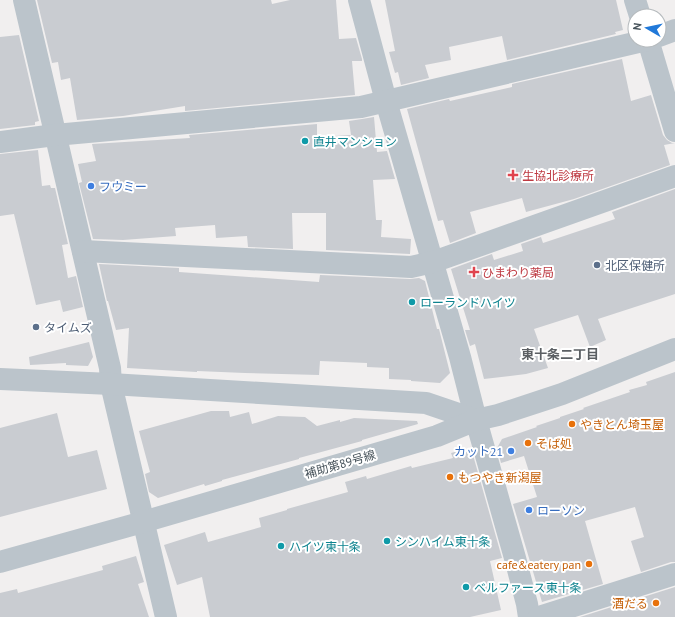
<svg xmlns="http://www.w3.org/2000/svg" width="675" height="617" viewBox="0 0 675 617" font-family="'PT Sans','Noto Sans JP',sans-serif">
<rect width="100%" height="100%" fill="#f1efef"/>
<!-- building -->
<g fill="#c9ccd1">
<path d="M37,0H271L272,4L290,0H336L339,39L356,38L362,59V61H352L355,95L185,111V106L123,116L77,120L70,78L61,80L58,62L52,63Z"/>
<path d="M385,0H616L623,30L615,32L616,34L507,60L502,36L449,47L451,60L425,65L429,78L401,85L398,72L395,73L389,52L395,51Z"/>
<path d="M19,35L39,121L35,122V125L0,129V37Z"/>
<path d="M622,59L631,101L651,95L663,135L667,140L672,143H675L664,145L670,165L574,199L526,212L522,198L470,212L476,233L450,243L443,220L438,221L407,109L449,99L450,101L512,87V84Z"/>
<path d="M374,117L377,152L387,151L395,179L373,180L376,220H382L381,237L411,239L410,254L326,250V213H292L293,249L248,247L247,236L216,238L215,225L175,228L176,236L123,240L93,239L79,183L82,182L78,164L96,161L92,144L190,138L189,135L317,124V137L351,135L349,121L362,119Z"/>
<path d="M38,150L42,186L50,185L51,188H55L68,244L62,245L68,278L76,276L83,307L63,312L60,300L36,305L14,214L0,216V154Z"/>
<path d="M675,189V294L598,319L606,340L590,347L578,315L534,329L548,368L526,374L484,379L475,344L470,346L465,330H470L451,269L492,254L494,260L523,251L521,244L541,237L543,243L615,219L612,212Z"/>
<path d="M99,264L179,268V272L319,282L320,275L410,279L419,278L425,281L437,329H439L450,373L440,383L411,381V380L389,379V368L367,367V363L320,361L319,375L245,373L197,371V372L127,368L129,328L116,330L108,301H107Z"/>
<path d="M89,342L93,357L88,366L66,365V363L30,365L29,357Z"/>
<path d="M675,372V562H671L641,572L631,541L644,537L635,507L585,521L603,584L542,602L513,504L537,497L524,456L501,463L497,448L502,439L537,427L536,426L560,418V417L584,409L583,408L630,392L629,390L647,385L646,382Z"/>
<path d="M211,411H229L230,417L249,412L252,424L278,416L305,417L317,426L340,420V422L354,418L417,421L418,424L362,440V441L299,458V459L222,480V481L205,486L204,484L158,498L149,492L145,474L150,472L139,431Z"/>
<path d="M57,413L68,457L97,450L107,489L0,517V428Z"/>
<path d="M462,450L473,455L502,558L490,561L501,610L470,617H210L202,577L177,585L164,545L205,532L208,542L261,527L259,518L287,510V509L348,492L345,482L366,476L367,479L411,466L412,468L453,458L451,453Z"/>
<path d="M136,556L144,582L138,584L149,617H0V593L17,589L18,593L103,570L102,566Z"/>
<path d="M675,587V617H580Z"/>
</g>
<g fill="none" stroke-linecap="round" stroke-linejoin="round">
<!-- minor -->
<g stroke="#bbc4cb" stroke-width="22">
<path d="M24,0L110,368L111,384L166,617"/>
<path d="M359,0L386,101L460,357L476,420L515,558L527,604L529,617"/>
<path d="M635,0L640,16"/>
<path d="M659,36L675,30"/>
<path d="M648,40L675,131"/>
<path d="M0,142L55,135L361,107L647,40"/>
<path d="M83,251L411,267L433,262L675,176"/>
<path d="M0,379L111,384L426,403L476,420"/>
<path d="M0,562L143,522L437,436L476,420L498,415L562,394L675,349"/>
<path d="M539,617L675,574"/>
</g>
</g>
<!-- markers -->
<g fill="#0f9aa8" stroke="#fff" stroke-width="1.5">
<circle cx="305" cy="141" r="4"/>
<circle cx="412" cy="302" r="4"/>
<circle cx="387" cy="541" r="4"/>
<circle cx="281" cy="546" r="4"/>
<circle cx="466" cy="587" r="4"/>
</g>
<g fill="#e0444e" stroke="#fff" stroke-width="1.5">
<path d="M511 169h4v4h4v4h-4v4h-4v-4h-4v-4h4z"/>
<path d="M472 266h4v4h4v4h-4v4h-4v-4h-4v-4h4z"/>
</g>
<g fill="#3f7fe0" stroke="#fff" stroke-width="1.5">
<circle cx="91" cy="186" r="4"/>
<circle cx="511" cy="451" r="4"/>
<circle cx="529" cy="510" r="4"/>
</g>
<g fill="#5c6f8a" stroke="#fff" stroke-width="1.5">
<circle cx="597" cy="265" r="4"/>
<circle cx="36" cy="327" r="4"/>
</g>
<g fill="#e8710a" stroke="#fff" stroke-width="1.5">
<circle cx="572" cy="424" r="4"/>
<circle cx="528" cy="443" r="4"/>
<circle cx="450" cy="477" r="4"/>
<circle cx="589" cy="564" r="4"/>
<circle cx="656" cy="603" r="4"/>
</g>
<g text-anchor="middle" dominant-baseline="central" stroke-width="4" stroke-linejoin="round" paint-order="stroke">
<!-- culture labels -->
<g font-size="12" fill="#0d838f" stroke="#fff" text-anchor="start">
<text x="313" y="141">直井マンション</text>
<text x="420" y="302">ローランドハイツ</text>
<text x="395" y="541">シンハイム東十条</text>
<text x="289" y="546">ハイツ東十条</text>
<text x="474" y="587">ベルファース東十条</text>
</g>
<!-- health labels -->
<g font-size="12" fill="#be3a42" stroke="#fff" text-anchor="start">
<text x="522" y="175">生協北診療所</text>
<text x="482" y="272">ひまわり薬局</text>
</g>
<!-- shop labels -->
<g font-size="12" fill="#366cbe" stroke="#fff" text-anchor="start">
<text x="99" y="186">フウミー</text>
<text x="503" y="451" text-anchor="end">カット21</text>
<text x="537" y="510">ローソン</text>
</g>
<!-- service labels -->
<g font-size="12" fill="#4e5e75" stroke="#fff" text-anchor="start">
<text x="605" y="265">北区保健所</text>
<text x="44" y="327">タイムズ</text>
</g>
<!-- food labels -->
<g font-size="12" fill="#c56008" stroke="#fff" text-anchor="start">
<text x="580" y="424">やきとん埼玉屋</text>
<text x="536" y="443">そば処</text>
<text x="458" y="477">もつやき新潟屋</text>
<text x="581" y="564" text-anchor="end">cafe&amp;eatery pan</text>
<text x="648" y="603" text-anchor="end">酒だる</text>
</g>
<!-- street labels -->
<g font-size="12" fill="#47535b" stroke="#fff">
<text transform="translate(340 464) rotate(-16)">補助第89号線</text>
</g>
<!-- neighbourhood labels -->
<g font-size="13" font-weight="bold" fill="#5b5f63" stroke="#fff">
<text x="560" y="354">東十条二丁目</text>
</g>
</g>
<!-- north arrow -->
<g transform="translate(647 28) rotate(279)"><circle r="19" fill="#ffffff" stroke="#b5babd"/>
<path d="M0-3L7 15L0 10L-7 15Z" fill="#2179d9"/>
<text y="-6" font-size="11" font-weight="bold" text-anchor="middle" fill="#47535b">N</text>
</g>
</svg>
